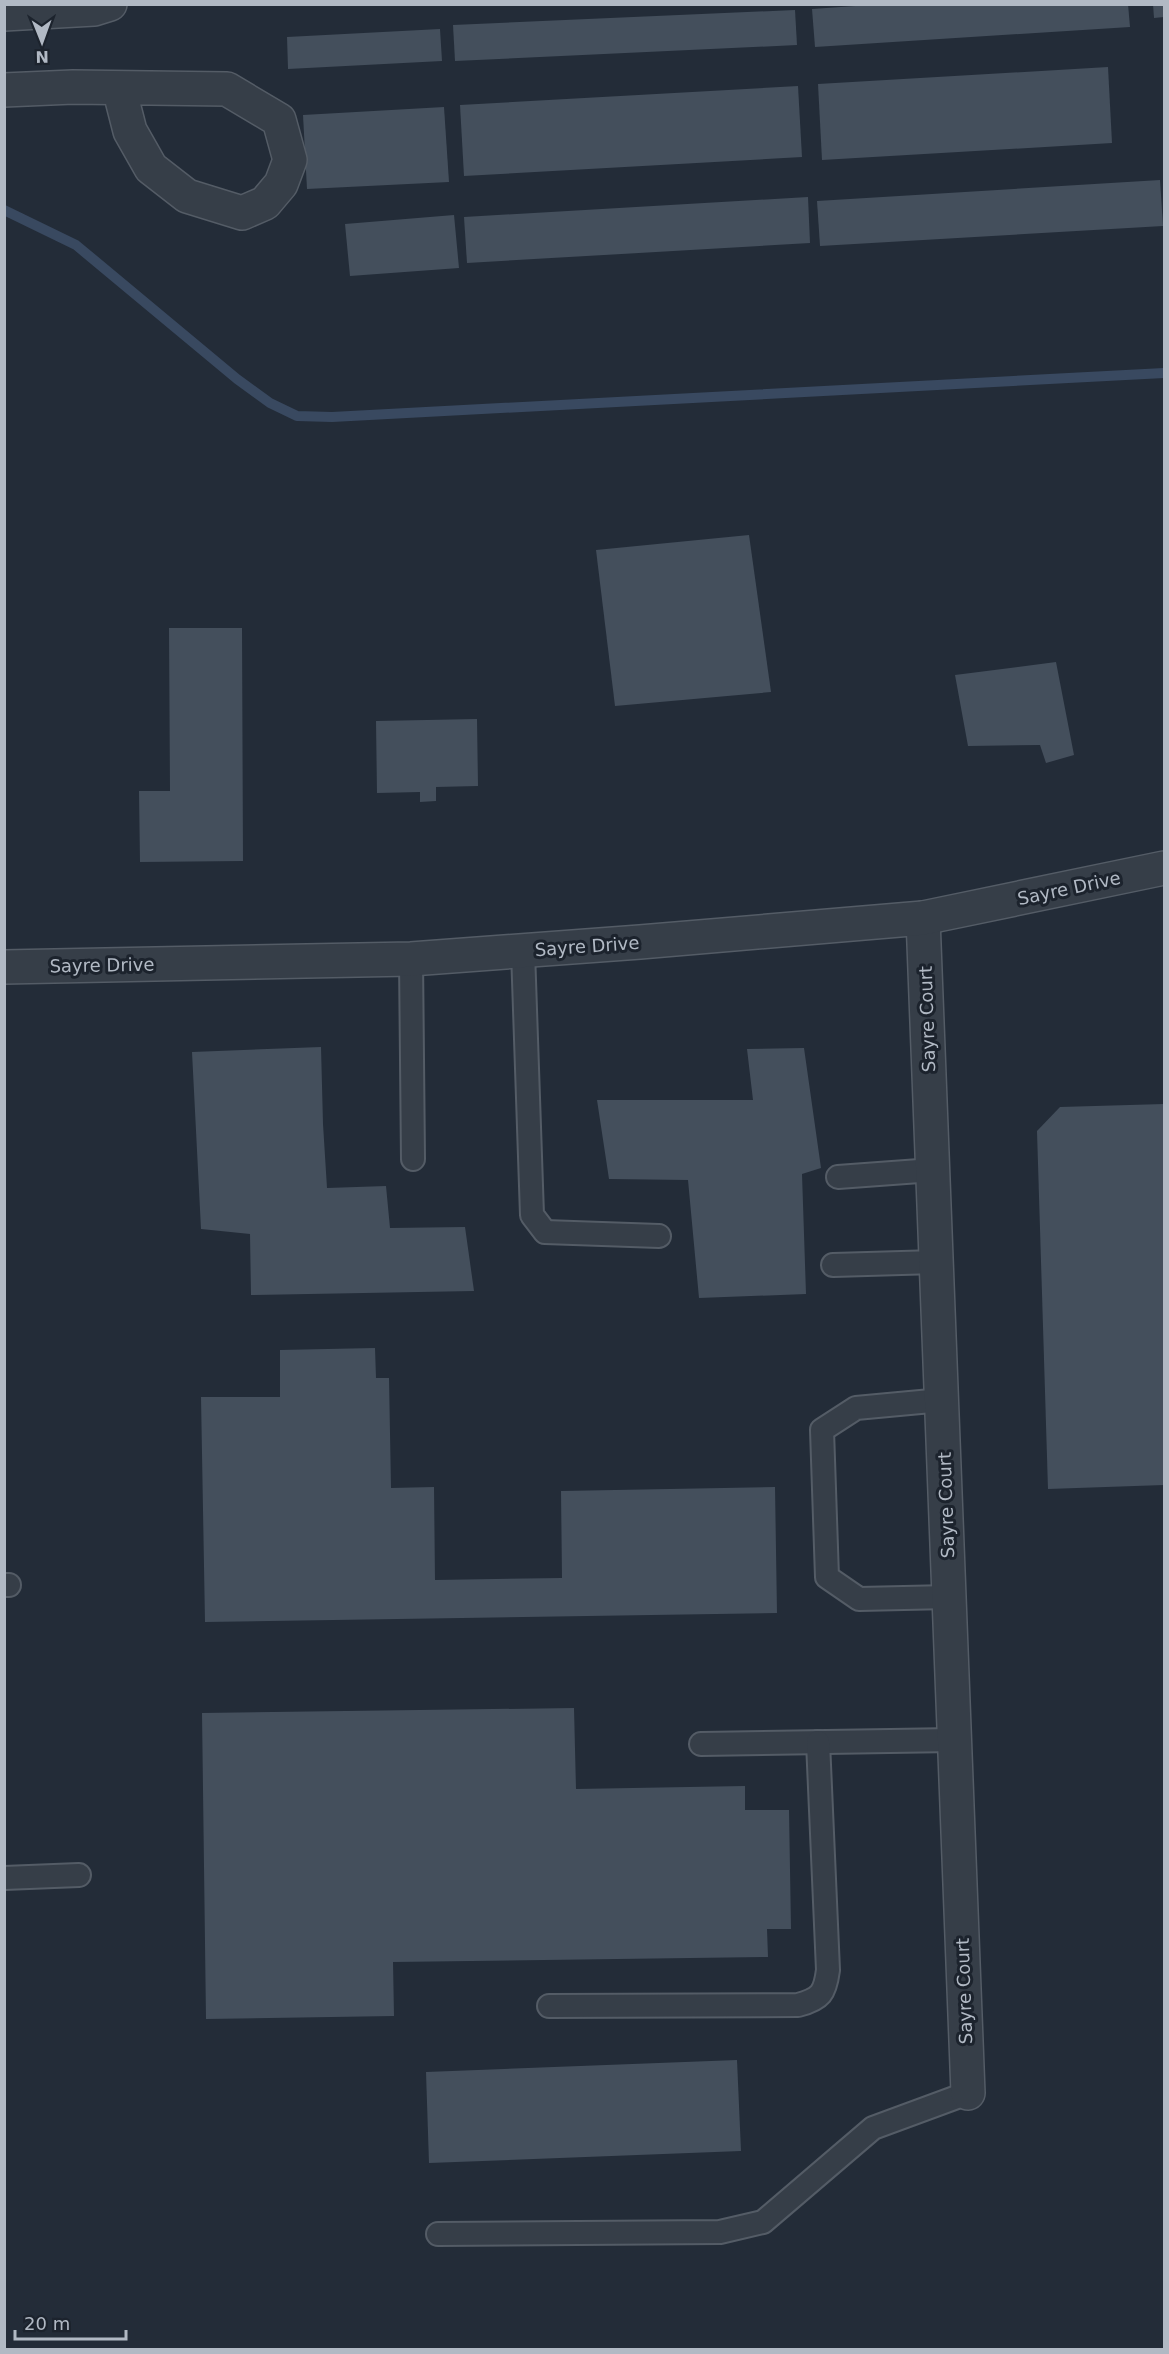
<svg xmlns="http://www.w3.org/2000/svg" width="1169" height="2354" viewBox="0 0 1169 2354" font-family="'DejaVu Sans',sans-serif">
<rect width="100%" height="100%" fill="#232c38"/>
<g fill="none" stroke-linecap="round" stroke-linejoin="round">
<!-- stream -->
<path stroke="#394960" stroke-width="10" d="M4,210L76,245L237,379L270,403L297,416L332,417L1164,373"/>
</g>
<!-- building -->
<g fill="#444f5c">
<path d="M884,4H1128L1130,27L815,47L812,9Z"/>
<path d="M1153,4H1164V17L1154,18Z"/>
<path d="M795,10L797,45L455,61L453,25Z"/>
<path d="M440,29L442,61L288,69L287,37Z"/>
<path d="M1108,67L1112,143L822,160L818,84Z"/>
<path d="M798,86L802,157L464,176L460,105Z"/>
<path d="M444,107L449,182L307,189L303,115Z"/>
<path d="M1160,180L1163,226L820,246L817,201Z"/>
<path d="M808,197L810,243L467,263L464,217Z"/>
<path d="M454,215L459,268L350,276L345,224Z"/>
<path d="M749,535L771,692L615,706L596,550Z"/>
<path d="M169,628H242L243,861L140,862L139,791H170Z"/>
<path d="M1056,662L1074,755L1046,763L1040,745L968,746L955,675Z"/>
<path d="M477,719L478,786L436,787V801L420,802V792L377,793L376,721Z"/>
<path d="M321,1047L323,1124L327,1188L386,1186L390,1228L465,1227L474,1291L251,1295L250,1234L201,1229L192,1052Z"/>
<path d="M804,1048L821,1168L802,1174L806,1294L699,1298L688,1180L609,1179L597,1100H753L747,1049Z"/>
<path d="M1164,1104V1485L1048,1489L1037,1131L1060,1107Z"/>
<path d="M375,1348L376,1378H389L391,1488L434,1487L435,1580L562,1578L561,1491L775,1487L777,1613L205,1622L201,1397H280V1350Z"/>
<path d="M574,1708L576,1789L745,1786V1810H789L791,1929H767L768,1957L393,1962L394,2016L206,2019L202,1713Z"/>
<path d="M737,2060L741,2151L429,2163L426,2072Z"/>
</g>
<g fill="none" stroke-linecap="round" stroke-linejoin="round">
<defs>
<g id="lane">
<path d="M523,951L532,1215L545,1232L659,1236"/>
<path d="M411,959L413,1159"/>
<path d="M838,1177L933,1170"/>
<path d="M833,1265L936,1262"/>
<path d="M942,1400L856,1408L822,1430L827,1577L859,1599L949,1597"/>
<path d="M4,1585H9"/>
<path d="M701,1744L954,1740"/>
<path d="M4,1878L79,1875"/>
<path d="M549,2006L798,2005C821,1999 825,1993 828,1970L818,1742"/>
<path d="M438,2234L720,2232L763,2222L873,2128L968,2093"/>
</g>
<g id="street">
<path d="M4,14L94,9L110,4"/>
<path d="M4,90L73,87L227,89L279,120L290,160L281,184L265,203L242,213L187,196L151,168L130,131L119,88"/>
<path d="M923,918L968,2093"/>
<path d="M4,967L411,959L640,942L923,918L1164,868"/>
</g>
</defs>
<!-- lane casing -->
<use href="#lane" stroke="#545c66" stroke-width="26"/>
<!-- street casing -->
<use href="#street" stroke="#545c66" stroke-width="36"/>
<!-- lane -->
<use href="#lane" stroke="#363e48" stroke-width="22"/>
<!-- street -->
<use href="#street" stroke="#363e48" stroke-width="33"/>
</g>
<g text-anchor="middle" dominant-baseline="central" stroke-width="6" stroke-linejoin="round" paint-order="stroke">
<!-- street labels -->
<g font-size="18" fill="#b1b9c4" stroke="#1c232d">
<text transform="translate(1069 888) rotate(-12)">Sayre Drive</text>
<text transform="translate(587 946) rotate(-4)">Sayre Drive</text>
<text transform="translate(102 965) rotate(-1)">Sayre Drive</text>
<text transform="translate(927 1019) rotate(-92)">Sayre Court</text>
<text transform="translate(946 1505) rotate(-92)">Sayre Court</text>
<text transform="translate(964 1991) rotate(-92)">Sayre Court</text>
</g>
</g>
<!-- border -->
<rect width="1169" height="2354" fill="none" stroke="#b1b9c4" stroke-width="12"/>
<!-- north arrow -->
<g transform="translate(42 42) rotate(179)" stroke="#1c232d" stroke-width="4.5" paint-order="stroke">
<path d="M0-4.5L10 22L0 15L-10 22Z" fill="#b1b9c4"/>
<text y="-9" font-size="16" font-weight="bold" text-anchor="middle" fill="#b1b9c4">N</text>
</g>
<!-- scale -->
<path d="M15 2330v9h111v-9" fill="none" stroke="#b1b9c4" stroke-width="3"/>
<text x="24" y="2330" font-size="18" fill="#b1b9c4" stroke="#1c232d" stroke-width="4.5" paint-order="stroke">20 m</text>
</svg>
